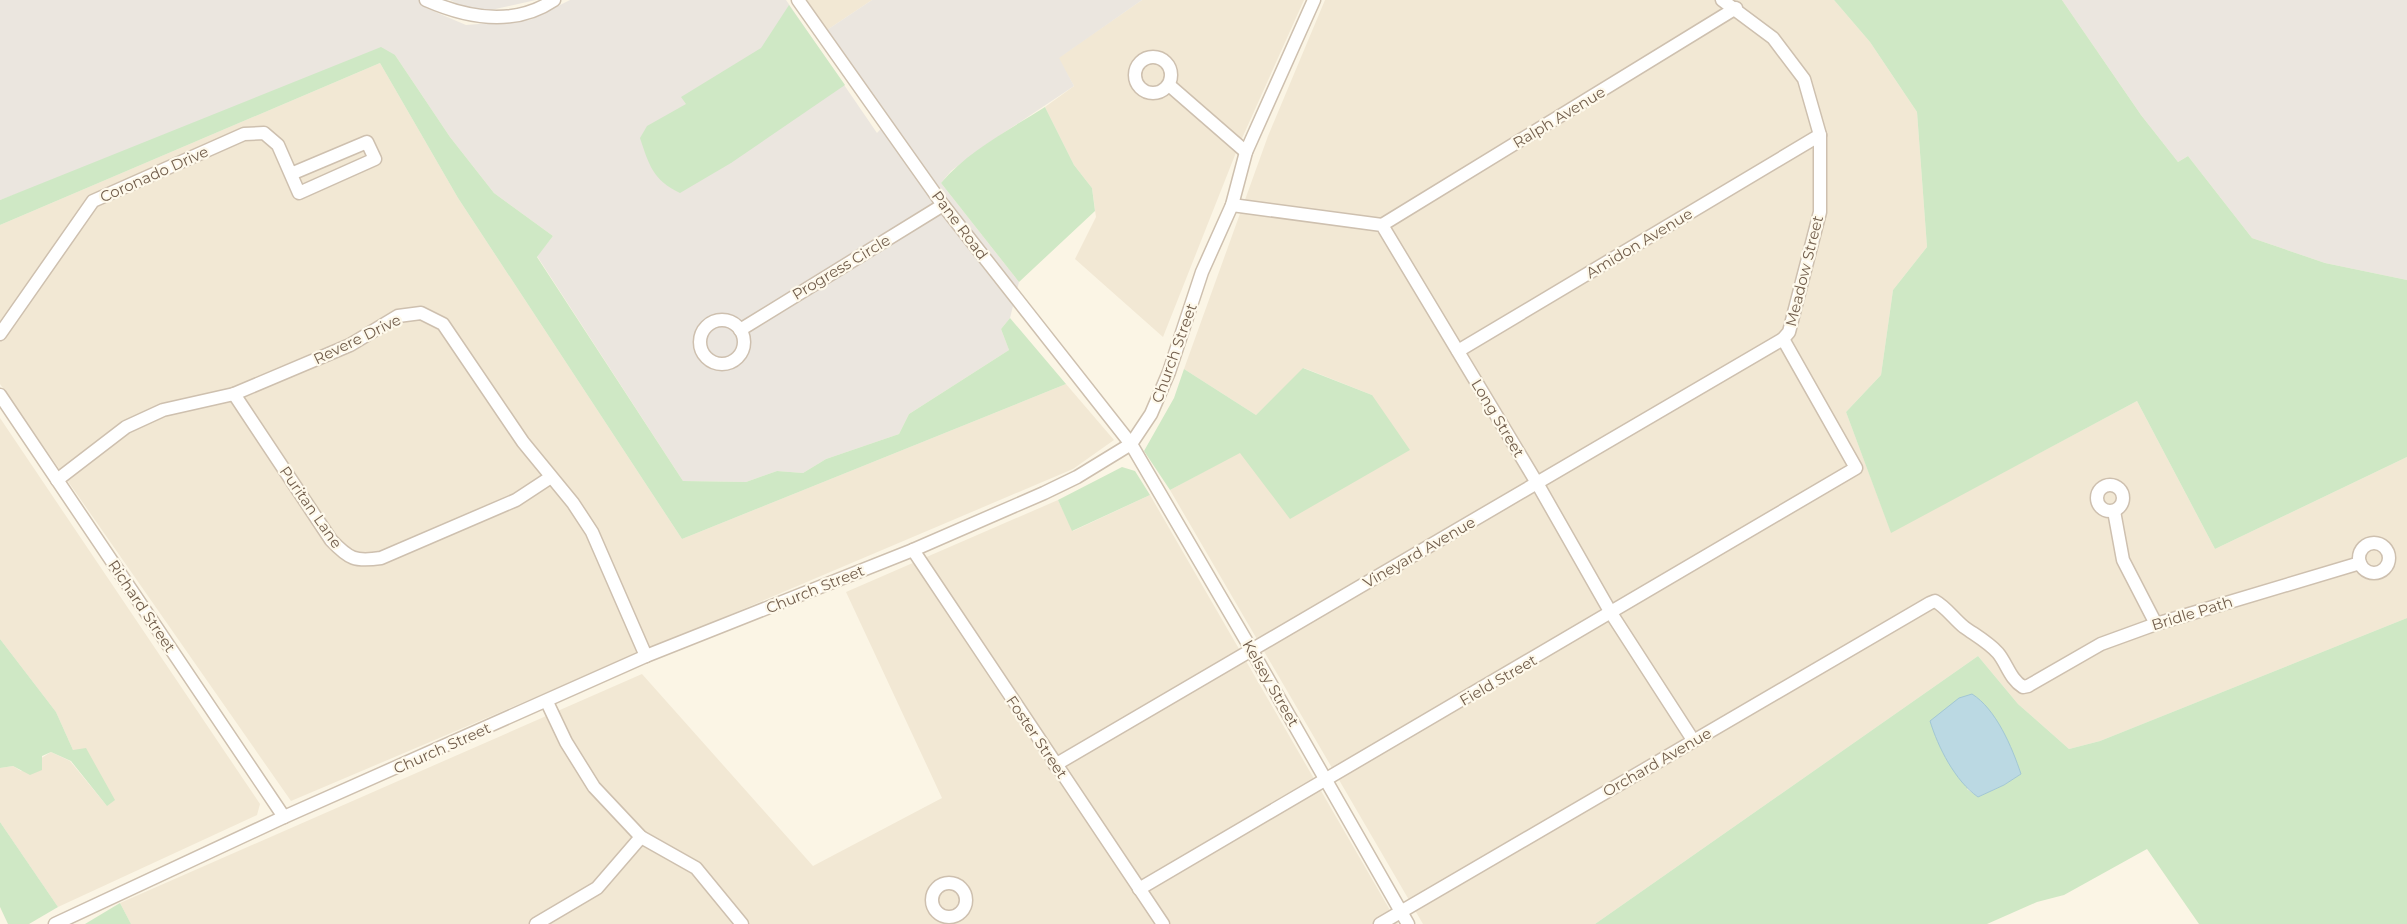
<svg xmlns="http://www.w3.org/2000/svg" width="2407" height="924" viewBox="0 0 2407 924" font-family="Montserrat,sans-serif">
<rect width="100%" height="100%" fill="#fbf5e5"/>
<!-- residential -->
<g fill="#f2e8d4">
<path d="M807,0H872L827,30Z"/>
<path d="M1142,0H1304L1239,145L1163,337L1075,259L1096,217L1092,188L1074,165L1045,107L1074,86L1058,58Z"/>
<path d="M1325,0H1834L1870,42L1917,112L1927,247L1893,290L1881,375L1846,412L1891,532L2137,401L2215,549L2407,457V618L2100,741L2069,749L2018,704L1978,656L1595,924H1423L1170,490L1240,452L1372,395L1304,368L1256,415L1184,369L1268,136Z"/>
<path d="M380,63L458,198L682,539L1066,384L1114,440L1073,469L291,801L0,384V225Z"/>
<path d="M0,418L260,804L257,815L58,907L0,822V768L13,766L21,771L51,752L70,761L107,806L73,750L56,712L0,639Z"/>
<path d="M1150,495L1398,924H131L120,903L642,674L813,866L942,798L846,592L1058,500L1073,531Z"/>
</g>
<!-- industrial -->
<g fill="#ebe6df">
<path d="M0,0H429L426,8L466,25L530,20L570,0H786L877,133L888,121L827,30L872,0H1142L1059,58L1074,86L984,146L951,171L941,183L1019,282L1010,318L1001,329L1009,350L909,414L899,434L826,459L803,473L777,471L746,482L683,481L537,256L553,236L494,193L450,137L395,55L0,200Z"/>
<path d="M450,0H536L491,10L464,7Z"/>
<path d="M2062,0H2407V280L2325,263L2252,238L2188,156L2178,162L2141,115Z"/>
</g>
<!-- green -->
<g fill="#cfe8c5" fill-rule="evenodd">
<path d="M1834,0H2062L2141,115L2178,162L2188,156L2252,238L2325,263L2407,280V457L2215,549L2137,401L1891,533L1846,412L1881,375L1893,290L1927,247L1917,112L1870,42Z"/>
<path d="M789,5L845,85L731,163L680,193C653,180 649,165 640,138L647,126L686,104L681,97L761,48Z"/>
<path d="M381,47L395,55L450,137L494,193L553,236L537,257L683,481L746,482L777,471L803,473L826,459L899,434L909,414L1009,350L1001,329L1010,318L1066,384L682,539L458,198L380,63L0,225V200Z"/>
<path d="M1045,107L1074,165L1092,188L1095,211L1019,282L941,183C969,150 1009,130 1045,107Z"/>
<path d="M1303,368L1372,395L1410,450L1290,519L1240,453L1170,490L1144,451L1174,398L1184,369L1256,415Z"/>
<path d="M1122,467L1135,471L1150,495L1072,531L1058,500Z"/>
<path d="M2407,618V924H2199L2147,849L2064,895L2037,902L1987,924H1595L1978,656L2018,704L2069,749L2100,741ZM2001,729L2021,774L2004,785L1978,797L1967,789Z"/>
<path d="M0,639L56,712L73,750L86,748L115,800L107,806L71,761L51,752L42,756V770L30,775L13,766L0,768Z"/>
<path d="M0,822L58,907L29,924H8L0,907Z"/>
<path d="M120,903L131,924H85Z"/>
</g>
<!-- water -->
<path fill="#bbd9e3" stroke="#a2c7d4" d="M1972,694C1996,709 2012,747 2021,774L2004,785L1978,797C1955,781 1938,747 1930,721L1959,698Z"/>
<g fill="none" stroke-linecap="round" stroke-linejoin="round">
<defs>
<g id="minor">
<path d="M426,0C467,18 514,27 554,0"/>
<path d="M798,0L943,205L1131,444L1251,649L1408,924"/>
<circle cx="1153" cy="75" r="18"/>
<path d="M1169,85L1246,152"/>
<path d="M1232,205L1382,225L1537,483L1611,613L1693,740"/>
<path d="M1382,225L1736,8"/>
<circle cx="722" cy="342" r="22"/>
<path d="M740,330L943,205"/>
<path d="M0,334L93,201L244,134L264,133L278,145L299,193L375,159L367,142L291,174"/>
<path d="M1458,351L1820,135"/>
<path d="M234,394L331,540C349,559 355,562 381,558L516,500L551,477"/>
<path d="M0,395L284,817"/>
<path d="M57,480L126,427L163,410L234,394L350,345L398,316L421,313L443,324L523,442L573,503L592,532L646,656"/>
<circle cx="2110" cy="498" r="13"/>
<path d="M2114,511L2123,560L2156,624"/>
<circle cx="2374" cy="558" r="15"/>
<path d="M913,550L1163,924"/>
<path d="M547,702L566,742L594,787L641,837L696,868L742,924"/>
<path d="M1055,765L1783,339"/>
<circle cx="949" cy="900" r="17"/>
<path d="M1139,889L1856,468L1783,339L1789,332L1820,212V135L1804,79L1773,38L1722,0"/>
<path d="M55,924L284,817L646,656L913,550L1044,493L1077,477L1131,444L1151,414L1169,372L1202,272L1232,205L1246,152L1314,0"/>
<path d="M536,924L597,888L641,837"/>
<path d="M1380,924L1930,603L1935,601C1946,607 1954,619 1964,627C1975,635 1988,642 1998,653C2007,664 2010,679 2023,687L2028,686L2101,644L2156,624L2360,563"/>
</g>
</defs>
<!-- minor casing -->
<use href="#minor" stroke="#cec0af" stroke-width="15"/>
<!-- minor -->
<use href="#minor" stroke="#fff" stroke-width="12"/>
</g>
<g text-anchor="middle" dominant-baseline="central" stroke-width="4.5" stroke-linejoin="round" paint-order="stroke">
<!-- street labels -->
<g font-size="15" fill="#725e4c" stroke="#fef9eb">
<text transform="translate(1559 117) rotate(-31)">Ralph Avenue</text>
<text transform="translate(154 174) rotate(-24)">Coronado Drive</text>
<text transform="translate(960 225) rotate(53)">Pane Road</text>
<text transform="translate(1639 243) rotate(-31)">Amidon Avenue</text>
<text transform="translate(841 267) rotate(-31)">Progress Circle</text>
<text transform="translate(1804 271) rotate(-76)">Meadow Street</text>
<text transform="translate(357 339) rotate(-26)">Revere Drive</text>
<text transform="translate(1174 353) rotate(-70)">Church Street</text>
<text transform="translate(1498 418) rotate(59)">Long Street</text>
<text transform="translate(311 507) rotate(55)">Puritan Lane</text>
<text transform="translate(1419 552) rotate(-30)">Vineyard Avenue</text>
<text transform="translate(815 589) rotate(-22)">Church Street</text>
<text transform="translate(142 606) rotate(56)">Richard Street</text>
<text transform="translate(2192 613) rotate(-17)">Bridle Path</text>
<text transform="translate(1498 680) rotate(-30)">Field Street</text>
<text transform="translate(1271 683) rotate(60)">Kelsey Street</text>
<text transform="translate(1037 737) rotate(56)">Foster Street</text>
<text transform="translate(442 748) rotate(-24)">Church Street</text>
<text transform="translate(1657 762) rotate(-30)">Orchard Avenue</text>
</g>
</g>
</svg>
